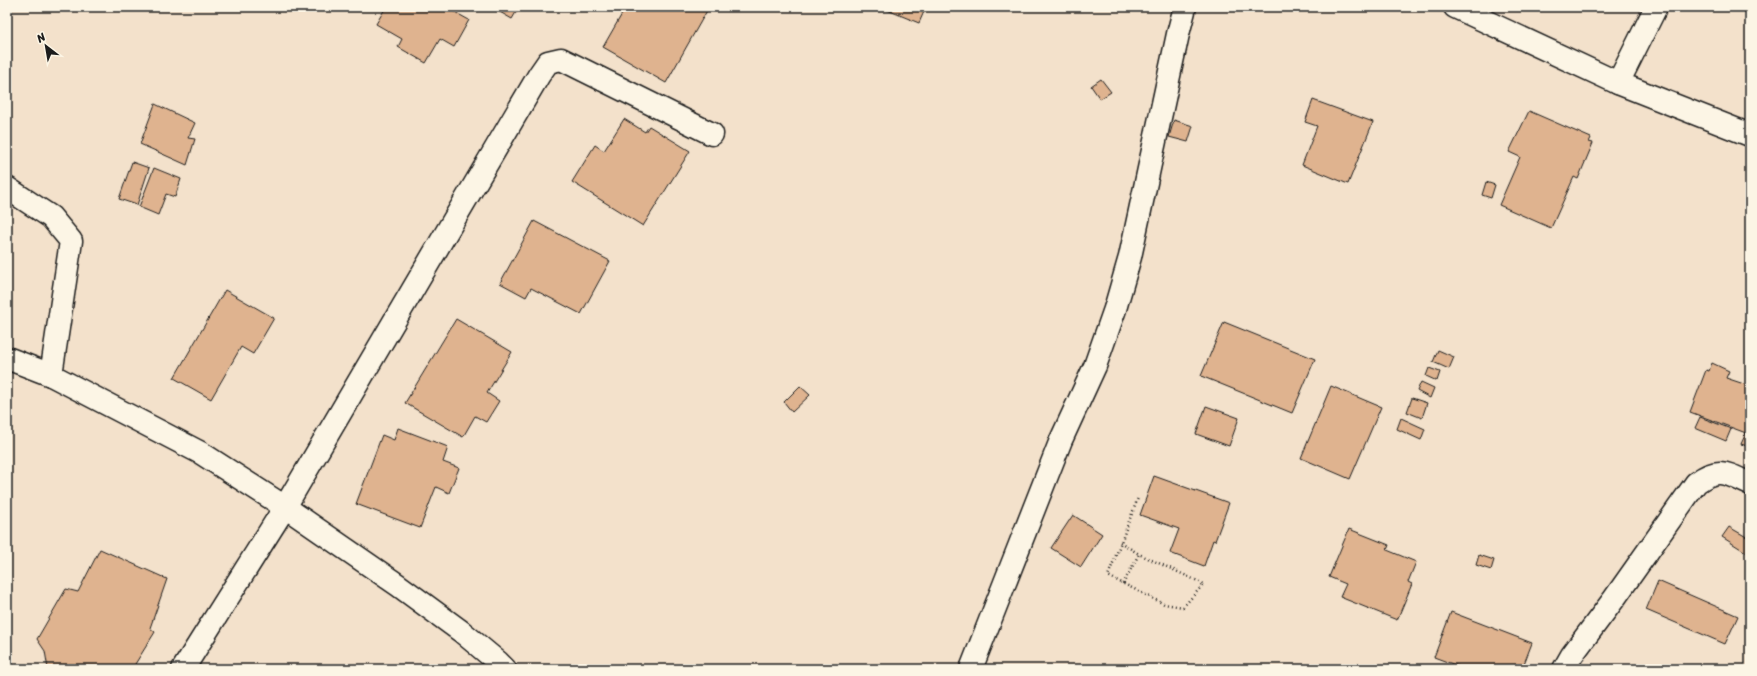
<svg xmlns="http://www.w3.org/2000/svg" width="1757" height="676" viewBox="0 0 1757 676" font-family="Sriracha,sans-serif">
<rect width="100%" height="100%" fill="#f3e1cb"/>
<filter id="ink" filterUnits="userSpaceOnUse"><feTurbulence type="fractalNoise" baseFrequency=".025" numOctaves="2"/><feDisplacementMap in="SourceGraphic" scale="8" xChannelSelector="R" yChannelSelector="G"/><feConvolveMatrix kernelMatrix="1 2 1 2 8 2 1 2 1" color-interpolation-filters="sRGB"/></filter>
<g filter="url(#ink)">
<!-- building -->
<g fill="#dfb38f" stroke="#1c1c1c">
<path d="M386,7H453L451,10L469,20L454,47L440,39L426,63L398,47L402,39L376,24Z"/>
<path d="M491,7H519L512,19Z"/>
<path d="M626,7H709L666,83L603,47Z"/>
<path d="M880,7H926L919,23Z"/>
<path d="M1101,79L1111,92L1100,99L1091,86Z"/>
<path d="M1313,100L1373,122L1348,184L1302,165L1317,126L1305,122Z"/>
<path d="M155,104L195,123L188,138L195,139L187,165L140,144Z"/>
<path d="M1529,111L1591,138L1589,142L1593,143L1578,179L1574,177L1551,228L1499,205L1520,157L1509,152Z"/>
<path d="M624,119L645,132L649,126L690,151L643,226L572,182L595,145L604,151Z"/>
<path d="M1174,120L1193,126L1188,142L1169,137Z"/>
<path d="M132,162L149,168L137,205L119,199Z"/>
<path d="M154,168L181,179L175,197L166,194L158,215L139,207Z"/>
<path d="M1486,182L1495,185L1491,198L1482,195Z"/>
<path d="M534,221L610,261L581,314L531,288L526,297L500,283Z"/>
<path d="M225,290L274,318L253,354L241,347L211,399L174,378Z"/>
<path d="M456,319L512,352L487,393L499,401L486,422L475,416L463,437L405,403Z"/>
<path d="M1224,322L1315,359L1292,413L1201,376Z"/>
<path d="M1438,350L1454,357L1449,369L1433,362Z"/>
<path d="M1712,363L1729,371L1726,378L1750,386V447L1741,444L1746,433L1690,412L1706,370L1709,371Z"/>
<path d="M1429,368L1440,372L1437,381L1426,376Z"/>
<path d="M1421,382L1434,388L1430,398L1417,391Z"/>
<path d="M800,386L810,395L792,412L784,402Z"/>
<path d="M1331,386L1381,407L1350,479L1301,458Z"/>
<path d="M1412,398L1427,403L1422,418L1407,412Z"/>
<path d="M1206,406L1239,418L1229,446L1196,434Z"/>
<path d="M1700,417L1731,429L1726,441L1695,428Z"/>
<path d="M1401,418L1425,429L1421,440L1397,429Z"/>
<path d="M398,428L448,447L443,462L459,468L449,493L436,487L420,528L356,504L382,435L394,440Z"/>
<path d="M1154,476L1229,503L1215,541L1213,540L1204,566L1170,553L1179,529L1140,515Z"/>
<path d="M1073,515L1102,534L1081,567L1051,548Z"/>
<path d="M1729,527L1750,539L1749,554L1722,537Z"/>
<path d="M1349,529L1389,545L1387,550L1416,562L1408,582L1412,584L1397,620L1340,597L1346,584L1329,577Z"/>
<path d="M100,549L167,579L150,628L155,632L132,669H48L45,651L37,639L66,589L78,592Z"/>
<path d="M1479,555L1494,560L1491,570L1476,565Z"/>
<path d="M1658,581L1738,616L1725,644L1646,610Z"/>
<path d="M1451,612L1532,643L1522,669H1466L1434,657Z"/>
</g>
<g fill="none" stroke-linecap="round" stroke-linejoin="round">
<defs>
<g id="minor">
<path d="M1455,7L1618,83L1750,135"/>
<path d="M1618,83L1656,7"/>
<path d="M7,188L51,217L71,241L51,375"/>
<path d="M7,358L51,375L201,453L285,507L398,585L462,632L498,662L505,669"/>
<path d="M183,669L285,507L539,75L548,62L561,59L712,134"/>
<path d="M971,669L1061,440L1095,366L1115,309L1130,257L1178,34L1185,7"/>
<path d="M1564,669L1572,655L1614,599L1696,483C1719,466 1727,474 1750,484"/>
</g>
</defs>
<!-- minor casing -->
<use href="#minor" stroke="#1c1c1c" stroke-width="25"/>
<!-- path -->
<g stroke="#1c1c1c" stroke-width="2.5" stroke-dasharray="1 3" stroke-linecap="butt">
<path d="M1120,542L1139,554"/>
<path d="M1123,584L1139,554L1204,584L1183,607L1164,604L1108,576L1138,498"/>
</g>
<!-- minor -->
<use href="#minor" stroke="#fcf5e5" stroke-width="22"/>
</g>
</g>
<!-- margin -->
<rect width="1757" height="676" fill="none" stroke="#fcf5e5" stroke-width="24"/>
<rect x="12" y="12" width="1733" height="652" fill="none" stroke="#1c1c1c" stroke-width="1.5" filter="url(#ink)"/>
<!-- north arrow -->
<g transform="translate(46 46) rotate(329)" stroke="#fcf5e5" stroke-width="3" paint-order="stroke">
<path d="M0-3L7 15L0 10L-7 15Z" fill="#1c1c1c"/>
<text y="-6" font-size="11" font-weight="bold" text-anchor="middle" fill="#1c1c1c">N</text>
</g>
</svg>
